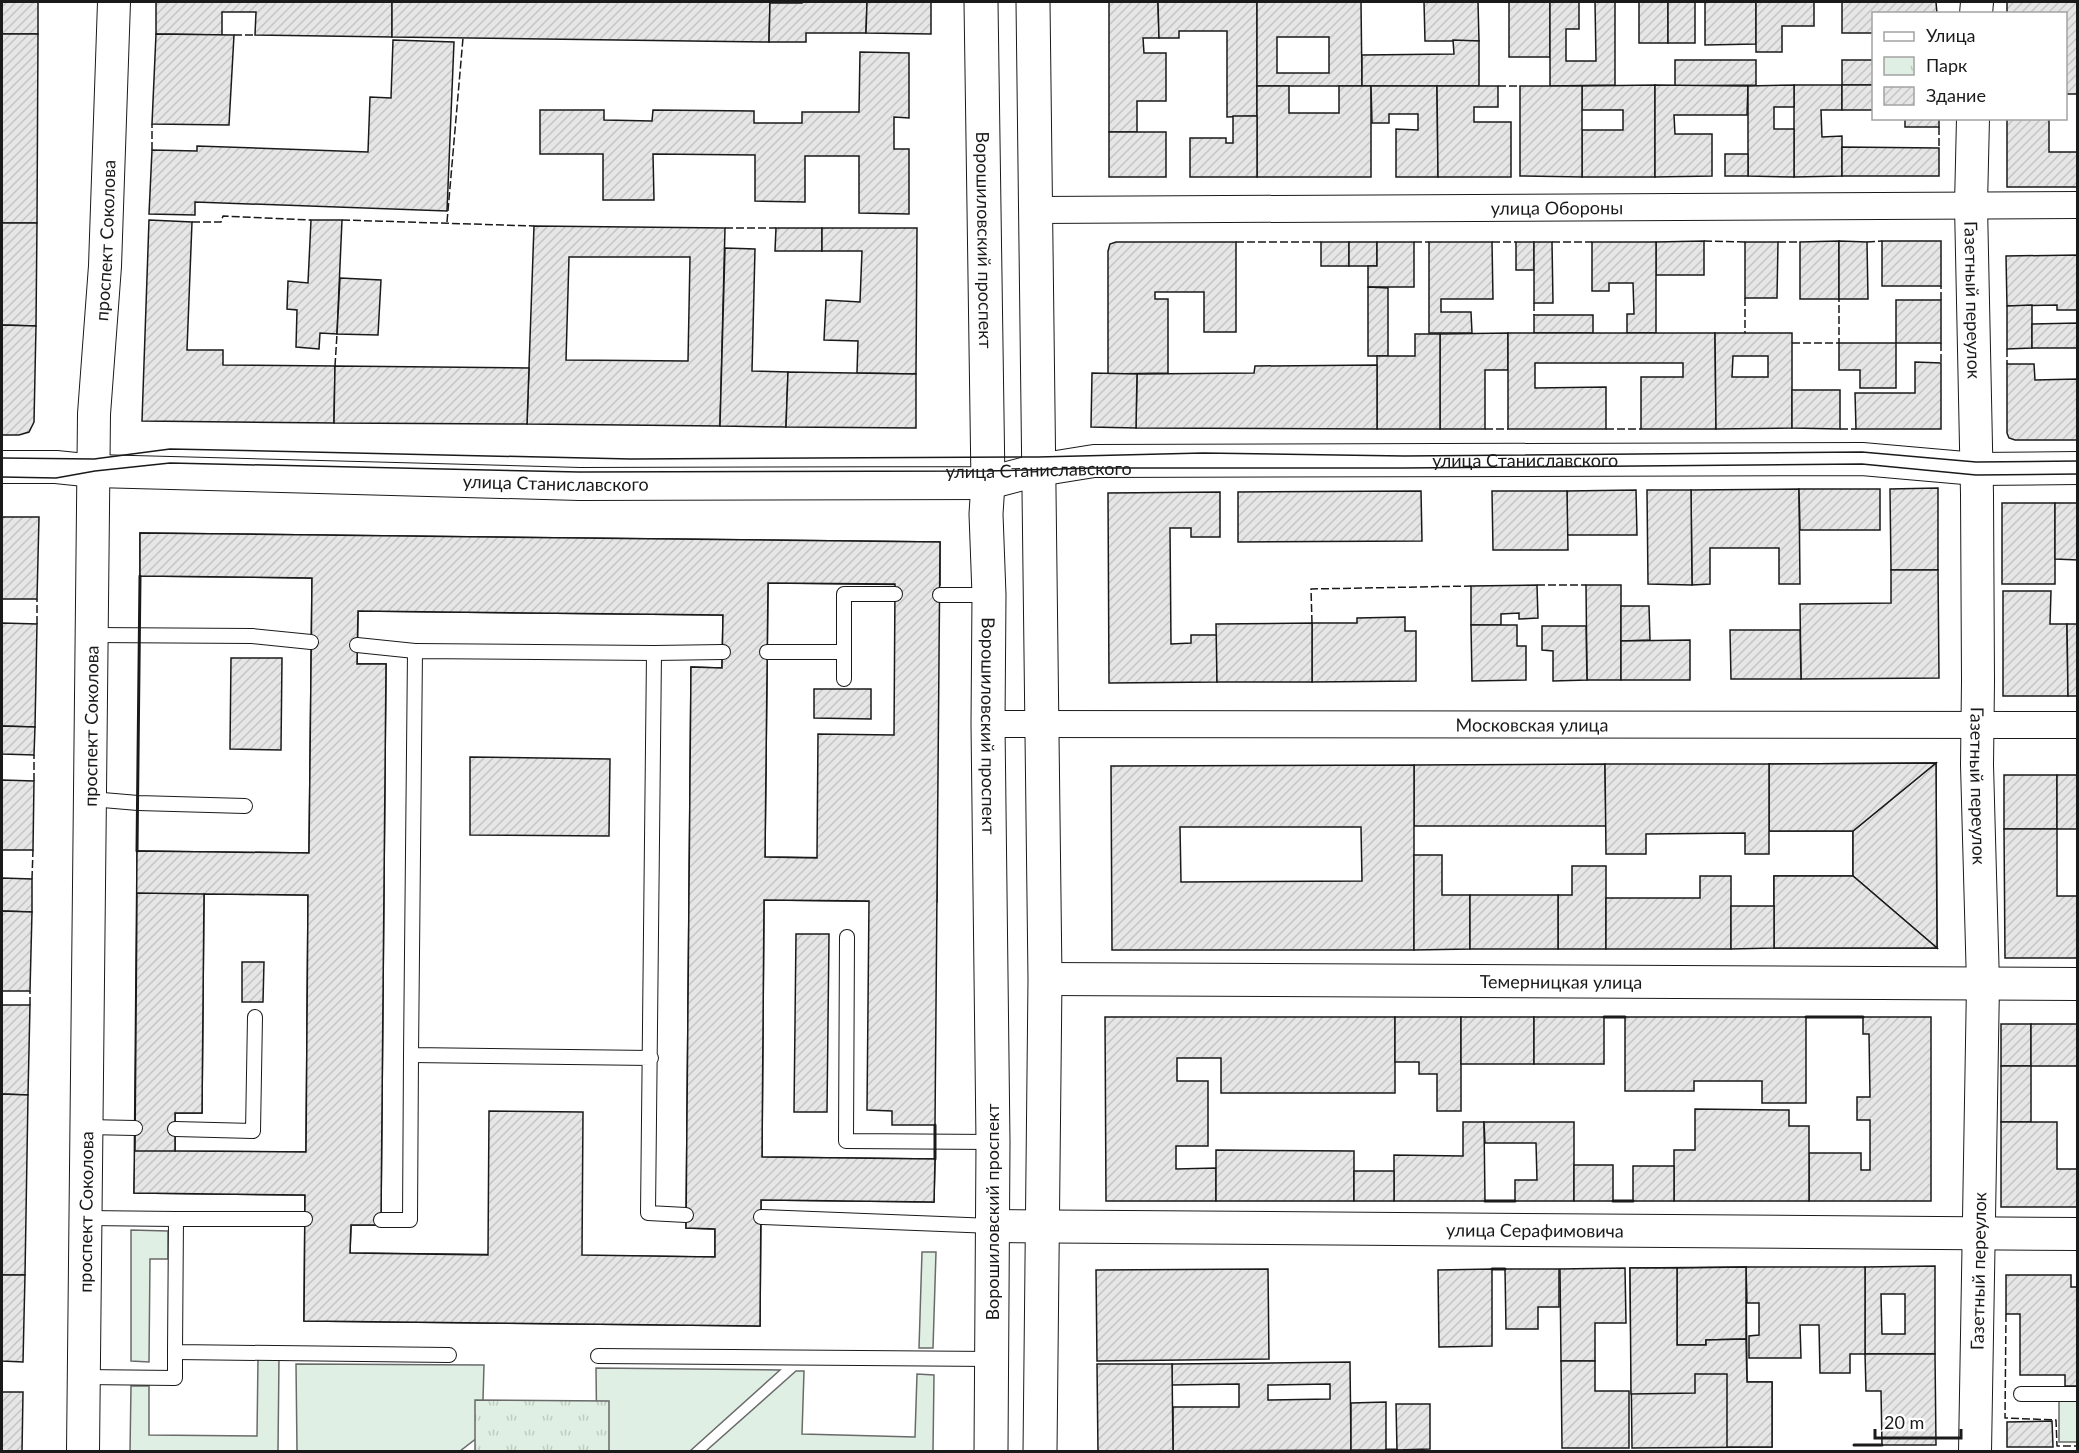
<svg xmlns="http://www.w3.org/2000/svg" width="2079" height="1453" viewBox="0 0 2079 1453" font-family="Lato,sans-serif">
<defs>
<pattern id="park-tufts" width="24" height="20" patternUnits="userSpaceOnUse" patternTransform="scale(1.5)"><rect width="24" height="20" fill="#e0efe3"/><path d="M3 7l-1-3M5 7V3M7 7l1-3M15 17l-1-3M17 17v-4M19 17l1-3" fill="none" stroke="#c0ccc2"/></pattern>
<pattern id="building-hatch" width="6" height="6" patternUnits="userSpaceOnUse" patternTransform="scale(1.5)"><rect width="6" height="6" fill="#e6e6e6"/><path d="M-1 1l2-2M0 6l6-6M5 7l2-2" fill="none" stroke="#c5c5c5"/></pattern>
</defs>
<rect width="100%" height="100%" fill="#fff"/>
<!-- grass -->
<g fill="#e0efe3" stroke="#6a6a6a" stroke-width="1.5">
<path d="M131,1230L168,1231V1259H150L149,1362L131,1361Z"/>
<path d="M922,1252H936L933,1348H919Z"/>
<path d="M258,1358H279L278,1451L130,1452L131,1386H149V1435L257,1436Z"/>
<path d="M296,1364L484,1365L482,1434L460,1451H297Z"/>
<path d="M596,1368L780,1370L690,1451L597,1452Z"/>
<path d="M796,1371H804L802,1434L915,1437L917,1374L934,1375L933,1451H706Z"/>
<rect x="2059" y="1401" width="18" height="41"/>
</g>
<!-- park -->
<path fill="url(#park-tufts)" stroke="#6a6a6a" stroke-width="1.5" d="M475,1400L609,1401V1451H475Z"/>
<!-- building -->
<g fill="url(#building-hatch)" stroke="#1a1a1a" stroke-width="1.5" fill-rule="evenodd">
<rect x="2" y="2" width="36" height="32"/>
<path d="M156,2H392V37L255,35L256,12H222V35L156,34Z"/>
<path d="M392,2H770L769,42L392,37Z"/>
<path d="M802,2H867L866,33H806V42H769L770,3H802Z"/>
<path d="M867,2H931V34L866,33Z"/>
<path d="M1109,2H1158L1159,38H1143L1144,53H1166V101H1137V132H1109Z"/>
<path d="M1158,2H1257V116L1227,117V31H1179V38H1159Z"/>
<path d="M1257,2H1361L1362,86H1257ZM1277,37H1329V73H1277Z"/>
<path d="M1424,2H1478L1479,41H1425Z"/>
<rect x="1509" y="2" width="41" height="55"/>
<path d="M1550,2H1579V29H1566V61H1596L1595,2H1615V85L1550,86Z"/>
<rect x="1639" y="2" width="29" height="41"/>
<rect x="1668" y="2" width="27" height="41"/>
<path d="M1705,2H1756V44L1705,45Z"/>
<path d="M1756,2H1814V26H1782V52H1756Z"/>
<path d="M1842,2H1936L1937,14H1874V33H1842Z"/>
<path d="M2007,2H2078V94H2066V14H2007Z"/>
<path d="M2,34H38L37,223H2Z"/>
<path d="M156,34L234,35L229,125L152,124Z"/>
<path d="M393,40L454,42L447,211L195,202V215L149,214L152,150L197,151V146L368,152L370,97L391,98Z"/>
<path d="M1453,40L1479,41V86H1362V55L1454,54Z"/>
<path d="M860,52L909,53V118L894,117V149H909V214L859,213V156H805V202L755,201V155L653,154L654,200H603V154H540V110H604V120L652,121L653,110L754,111V123H802V112H859Z"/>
<path d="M1675,60H1756V85L1675,86Z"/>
<rect x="1842" y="60" width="32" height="25"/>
<path d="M1655,85V177H1582V130H1623V110H1582V86Z"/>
<path d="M1655,85L1748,86L1747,115H1674L1675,134H1712V176L1655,177Z"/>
<path d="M1794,85H1842V110H1821L1822,137L1842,136V176L1794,177Z"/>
<path d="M1794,85V107H1774V129H1794V177L1748,176V86Z"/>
<rect x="1842" y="85" width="32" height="25"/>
<path d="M1257,86H1289V113H1339V86H1371V177H1257Z"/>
<path d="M1371,86H1437L1438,177H1396V129L1418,130V114H1389V123H1372Z"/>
<path d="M1437,86H1498V107H1474V122H1511V177H1438Z"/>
<path d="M1520,86H1582V177L1520,176Z"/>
<path d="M1233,116H1257V177H1190V138H1226V143H1233Z"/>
<rect x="1905" y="118" width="34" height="9"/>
<path d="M2007,118H2049V152H2078V187H2007Z"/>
<rect x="1109" y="132" width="57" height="45"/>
<path d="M1842,147L1939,148V176H1842Z"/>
<rect x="1725" y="154" width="23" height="22"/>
<path d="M149,220L192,222L187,350H223V365L335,366L334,423L142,421Z"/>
<path d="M311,220H342L337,334L320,333L319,349L296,347L297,310L287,309L288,281L308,283Z"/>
<path d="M2,223H37L36,326L2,325Z"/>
<path d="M534,226L725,228L720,426L527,424ZM569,257H690L688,361L566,360Z"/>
<path d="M776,228H822V251H775Z"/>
<path d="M822,228H917L916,374L857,373L858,341L824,340L826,300L860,302L862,251H822Z"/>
<path d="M1704,241V275H1656V242Z"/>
<path d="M1839,241V299H1800V242Z"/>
<path d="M1839,241L1867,242L1868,299H1839Z"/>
<rect x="1882" y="241" width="59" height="45"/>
<path d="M1116,242H1236V332H1204V292H1155V299H1168V373L1108,374V251L1110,244Z"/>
<rect x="1321" y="242" width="28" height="24"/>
<rect x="1349" y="242" width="28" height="24"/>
<path d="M1377,242H1414V287H1368V266H1377Z"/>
<path d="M1429,242H1492L1493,299H1441V312H1471L1472,333H1429Z"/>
<rect x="1516" y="242" width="18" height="28"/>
<path d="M1534,242H1552L1553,303H1534Z"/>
<path d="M1592,242H1656V333H1627V314H1634L1633,283H1609V291H1592Z"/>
<path d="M1745,242H1778L1777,298H1745Z"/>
<path d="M725,248L755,249L752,371L788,372L786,427L720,426Z"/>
<path d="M2078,255V310H2057V305L2007,306L2006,256Z"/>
<path d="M340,278L381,280L378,335L337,334Z"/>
<path d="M1368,287L1388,288V356H1368Z"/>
<rect x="1896" y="300" width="45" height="43"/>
<path d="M2032,305V348L2007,349V306Z"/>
<rect x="1534" y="315" width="59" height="18"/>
<path d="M2078,323V348H2032V324Z"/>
<path d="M2,325L36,326L34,422L29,432L19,435H2Z"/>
<path d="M1508,333V370H1485V429H1440V334Z"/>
<path d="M1508,333H1715L1716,429H1641V377H1683V363H1535V388L1606,387V429H1508Z"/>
<path d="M1715,333H1792V428L1716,429ZM1733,356H1768V377H1732Z"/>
<path d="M1415,334H1440V429H1377V356H1415Z"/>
<path d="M1839,343H1896V388H1860V370H1839Z"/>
<path d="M1915,362L1941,363V429H1856L1855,393H1915Z"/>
<path d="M2007,364H2034L2035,380L2078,379V440H2015L2009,438L2007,433Z"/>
<path d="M1377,365V429L1136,428L1137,374L1254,373L1255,366Z"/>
<path d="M335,366L529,368L527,424L334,423Z"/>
<path d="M788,372L916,374V428L786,427Z"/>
<path d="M1092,373L1137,374L1136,428L1091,427Z"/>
<path d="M1792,390H1840V429L1792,428Z"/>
<path d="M1938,488V570H1891L1890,489Z"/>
<path d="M1799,489L1800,584H1779V548H1710V584L1692,585L1691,490Z"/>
<path d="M1799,489H1880V530H1800Z"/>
<path d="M1636,490L1637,535H1567V491Z"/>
<path d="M1647,490H1691L1692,585L1648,584Z"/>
<path d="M1421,491L1422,541L1238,542V492Z"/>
<path d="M1492,491H1567L1568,550H1493Z"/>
<path d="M1220,492V537H1191V528H1170L1171,644L1191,643V635H1217V682L1109,683L1108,493Z"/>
<rect x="2002" y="503" width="53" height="81"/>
<path d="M2055,503H2078V560L2055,559Z"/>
<path d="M2,517H39L37,599H2Z"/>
<path d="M140,533L940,542V585L768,583L765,857L937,859V902L764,900L762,1157L935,1159L934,1202L761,1200L760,1326L304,1321L305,1195L134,1193L135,1151L306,1152L308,895L137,893V851L309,853L312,578L140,576ZM358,611L723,615L722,668L691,667L686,1228L715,1229V1257L350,1253L351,1225H381V1220L386,664H357Z"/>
<path d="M140,533L940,542L935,1125H892V1111L867,1110L869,901L764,900L762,1157L935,1159L934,1202L761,1200L760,1326L304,1321L305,1195L134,1193L137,851L309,853L312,578L140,576ZM768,583L895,584L894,735L818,734L817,858L765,857ZM358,611L723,615L722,668L691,667L686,1228L715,1229V1257L582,1255L583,1112L489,1111L488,1255L350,1253L351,1225H381V1220L386,664H357ZM204,894L308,895L306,1152L175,1151V1113H202Z"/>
<path d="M1891,570H1938L1939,678L1801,679L1800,604L1891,603Z"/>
<path d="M1537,585L1538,618L1519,619V613L1501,614V625H1471V586Z"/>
<path d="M1586,585H1621V680H1587Z"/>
<path d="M2003,591H2051L2050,624H2067L2068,696H2003Z"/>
<path d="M1621,606H1649L1650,640L1621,641Z"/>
<path d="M1405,617V631H1416V681L1312,682V623H1357V618Z"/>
<path d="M2,623L37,624L35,727L2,726Z"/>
<path d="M1312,623V682H1217L1216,624Z"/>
<path d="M2067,624H2078V696H2068Z"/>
<path d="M1471,625H1517V646H1526V680L1472,681Z"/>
<path d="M1542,626H1586L1587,680L1553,681V651L1542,650Z"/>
<path d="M1730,630H1800L1801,679H1731Z"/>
<path d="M1690,640V680H1621V641Z"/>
<path d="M231,658H282L281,750L230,749Z"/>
<path d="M814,689H871V719L814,718Z"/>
<path d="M2,726L35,727L34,755L2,754Z"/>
<path d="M470,757L610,759L609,836L470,835Z"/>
<path d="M1936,763L1937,948H1774V876H1853V831H1769V764Z"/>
<path d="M1936,763L1937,948L1853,876V831Z"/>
<path d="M1936,763L1853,831H1769V764Z"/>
<path d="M1605,764L1606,826H1414V765Z"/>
<path d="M1605,764H1769V854H1745V833L1646,834V854H1606Z"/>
<path d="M1414,765V950H1112L1111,766ZM1180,827H1361L1362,881L1181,882Z"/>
<rect x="2004" y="775" width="53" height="54"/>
<rect x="2057" y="775" width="21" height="54"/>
<path d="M2,780L34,781L33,850H2Z"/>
<path d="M2004,829H2057V896H2078V958H2005Z"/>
<path d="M1414,855H1442V895H1470V949L1414,950Z"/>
<path d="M1572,866H1606V949H1558V895H1572Z"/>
<path d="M1700,876H1731V949H1606V898H1700Z"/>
<path d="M1774,876H1853L1937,948H1774Z"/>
<path d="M2,878L32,879V912L2,911Z"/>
<path d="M137,893L204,894L202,1113H175V1151H135Z"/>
<rect x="1470" y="895" width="88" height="54"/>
<path d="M1731,906H1774V948L1731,949Z"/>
<path d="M2,911L32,912L30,991H2Z"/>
<path d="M796,934H829L827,1112H794Z"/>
<path d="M242,962H264L263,1002H242Z"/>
<path d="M2,1005H30L28,1095L2,1094Z"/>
<path d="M1105,1017H1395V1093H1221V1058H1177V1081H1208V1146H1176V1169L1216,1168V1201H1106Z"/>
<path d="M1395,1017H1461V1111H1437V1074H1419V1062H1395Z"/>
<rect x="1461" y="1017" width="73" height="47"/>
<rect x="1534" y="1017" width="70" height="47"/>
<path d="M1625,1017H1806V1103H1762V1081H1694V1091H1625Z"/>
<path d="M1863,1017H1931V1201H1809V1153H1861V1170H1870V1120H1857V1097H1870L1869,1034H1863Z"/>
<rect x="2001" y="1024" width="30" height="42"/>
<rect x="2031" y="1024" width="47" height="42"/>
<rect x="2001" y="1066" width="30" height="56"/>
<path d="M2,1094L28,1095L25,1275H2Z"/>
<path d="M1695,1109L1789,1110V1126H1809V1201H1674V1150H1695Z"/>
<path d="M1463,1122H1484L1485,1201H1394V1155L1463,1156Z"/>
<path d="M1484,1122H1574V1201H1515V1180H1537L1536,1143H1485Z"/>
<path d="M2001,1122H2057V1169H2078V1207H2001Z"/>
<path d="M1216,1150L1354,1151V1201H1216Z"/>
<rect x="1574" y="1165" width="39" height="36"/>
<rect x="1633" y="1166" width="41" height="35"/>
<rect x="1354" y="1171" width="40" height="30"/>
<path d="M1935,1266V1354H1865V1267ZM1881,1294H1905V1334H1882Z"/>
<path d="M1746,1267L1747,1382H1772V1447L1632,1448L1630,1268Z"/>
<path d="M1746,1267H1865V1354H1850V1373H1820L1819,1325H1800L1801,1358H1749V1336L1759,1335V1303H1747Z"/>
<path d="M1746,1267V1339L1706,1340V1345H1677V1268Z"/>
<path d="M1625,1268L1626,1323H1595V1361H1561L1560,1269Z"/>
<path d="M1630,1268H1677V1345H1706V1340L1746,1339L1747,1382H1772V1447H1727V1374H1695V1393L1631,1394Z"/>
<path d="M1268,1269L1269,1359L1097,1361L1096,1270Z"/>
<path d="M1492,1269V1346L1439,1347L1438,1270Z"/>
<path d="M1505,1269H1559V1307H1538V1329H1506Z"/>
<path d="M2,1275H25L23,1362L2,1361Z"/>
<path d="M2006,1275H2071V1287H2078V1386H2065V1375H2020V1314H2006Z"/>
<path d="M1865,1354H1935L1936,1445H1882L1881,1391H1866Z"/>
<path d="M1561,1361H1595V1391H1629V1448H1562Z"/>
<path d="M1350,1362L1351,1450L1173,1451V1407H1239V1384L1172,1385V1364ZM1330,1384V1399L1268,1400V1385Z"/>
<path d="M1097,1364H1172L1173,1451L1098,1452Z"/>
<path d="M2,1392H23L22,1452H2Z"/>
<path d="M1386,1402V1450H1351V1403Z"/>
<path d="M1396,1404H1430V1449L1397,1450Z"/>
<path d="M2052,1421L2053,1447H2007V1422Z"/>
</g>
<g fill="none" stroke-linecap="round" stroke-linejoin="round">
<defs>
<g id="service">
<path d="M940,595H989"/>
<path d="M93,635L252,636L311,642"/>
<path d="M357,645L415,651"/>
<path d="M767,652H844"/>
<path d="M654,653L723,652"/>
<path d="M844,679V594H895"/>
<path d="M91,799L138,803L245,806"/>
<path d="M847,937L846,1141L993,1142"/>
<path d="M651,1058L411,1055L415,651L654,653L648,1213L686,1215"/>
<path d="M87,1127L135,1128"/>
<path d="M175,1129L253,1131L255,1017"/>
<path d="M761,1217L993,1226"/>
<path d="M86,1218L176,1219L175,1352L449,1355"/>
<path d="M176,1219H305"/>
<path d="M381,1220H410L411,1055"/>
<path d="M598,1356L992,1359"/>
<path d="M84,1377L175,1378V1352"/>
<path d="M2021,1394H2078"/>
</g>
<g id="minor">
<path id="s1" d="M1037,210L2078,205"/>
<path id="s2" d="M988,724L2078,725"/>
</g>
<g id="tertiary">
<path d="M1976,14L1977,2"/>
<path id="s3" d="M1973,118L1971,205L1977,494L1978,681L1977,765L1983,984L1975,1452"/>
<path id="s4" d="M2,467H56L95,471L580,484L988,483L1038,470L1094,461L1862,459L1976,469L2078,468"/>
<path id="s5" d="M1045,979L2078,984"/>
<path id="s6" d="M993,1226L2078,1234"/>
<path id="s7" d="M83,1452L94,414L105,266L114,2"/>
</g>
<g id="primary">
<path id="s8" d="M981,2L988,483L986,514L989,595L988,724L993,1142L991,1452"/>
<path d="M1033,2L1045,979L1040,1452"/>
</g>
</defs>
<!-- service casing -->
<use href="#service" stroke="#1a1a1a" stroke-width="16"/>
<!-- minor casing -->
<use href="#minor" stroke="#1a1a1a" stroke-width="28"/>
<!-- tertiary casing -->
<use href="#tertiary" stroke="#1a1a1a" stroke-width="34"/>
<!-- primary casing -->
<use href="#primary" stroke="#1a1a1a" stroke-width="35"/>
<!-- service -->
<use href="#service" stroke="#fff" stroke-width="14"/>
<!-- minor -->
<use href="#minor" stroke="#fff" stroke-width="26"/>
<!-- tertiary -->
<use href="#tertiary" stroke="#fff" stroke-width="32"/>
<!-- primary -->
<use href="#primary" stroke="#fff" stroke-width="33"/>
<!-- tram -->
<g stroke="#1a1a1a" stroke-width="1.5">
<path d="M2,458L94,459L170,449L631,459L1038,457L1203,453L1404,456L1862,452L1976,462L2078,461"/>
<path id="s9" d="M2,477L56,478L95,471L170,463L579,472L987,471L1094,468H1403L1862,464L1976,475L2078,474"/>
</g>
<!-- fence -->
<g stroke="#1a1a1a" stroke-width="1.5" stroke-dasharray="8 3" stroke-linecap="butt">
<path d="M234,35H255"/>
<path d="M1498,86H1520"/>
<path d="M1939,127V148"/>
<path d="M152,150V124"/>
<path d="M342,220L534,226"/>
<path d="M192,222H221L223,216L311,220"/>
<path d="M447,222L463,38"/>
<path d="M725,228H776"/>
<path d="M1704,241L1745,242"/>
<path d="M1236,242H1321"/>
<path d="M1414,242H1429"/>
<path d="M1492,242H1516"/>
<path d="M1552,242H1592"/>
<path d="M1778,242H1800"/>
<path d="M1867,242L1882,241"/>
<path d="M1745,298V333"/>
<path d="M1941,300V286"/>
<path d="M1534,303V315"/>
<path d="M1792,343H1839V299"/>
<path d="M1941,343V363"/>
<path d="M2007,349V364"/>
<path d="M335,366L337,334"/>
<path d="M1485,429H1508"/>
<path d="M1606,429H1641"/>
<path d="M1840,429H1856"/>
<path d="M1537,585H1586"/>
<path d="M1312,623L1311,589L1471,586"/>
<path d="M37,624V599"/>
<path d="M34,781V755"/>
<path d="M32,879L33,850"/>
<path d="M30,1005V991"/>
<path d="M2006,1314L2005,1418L2056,1420L2057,1446H2078"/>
</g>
<!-- wall -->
<g stroke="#1a1a1a" stroke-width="3">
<path d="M137,851L140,576"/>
<path d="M1604,1017H1625"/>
<path d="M1806,1017H1863"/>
<path d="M935,1159V1125"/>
<path d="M1485,1201H1515"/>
<path d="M1613,1201H1633"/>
<path d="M1492,1269H1505"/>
<path d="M1854,1445H1882"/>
<path d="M1386,1450H1397"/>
</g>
</g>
<g text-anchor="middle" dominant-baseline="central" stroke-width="4.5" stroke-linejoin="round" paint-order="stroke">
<!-- street labels -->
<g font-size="18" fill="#1a1a1a" stroke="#fff">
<text stroke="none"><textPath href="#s1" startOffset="520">улица Обороны</textPath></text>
<text stroke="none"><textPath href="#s7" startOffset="1212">проспект Соколова</textPath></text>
<text stroke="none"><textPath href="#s8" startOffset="238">Ворошиловский проспект</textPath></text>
<text stroke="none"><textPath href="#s3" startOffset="182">Газетный переулок</textPath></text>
<text stroke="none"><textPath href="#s4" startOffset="1526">улица Станиславского</textPath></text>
<text stroke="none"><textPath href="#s9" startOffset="1038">улица Станиславского</textPath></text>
<text stroke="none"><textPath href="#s4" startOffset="554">улица Станиславского</textPath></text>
<text stroke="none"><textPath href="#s2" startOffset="544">Московская улица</textPath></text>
<text stroke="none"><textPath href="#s7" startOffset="726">проспект Соколова</textPath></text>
<text stroke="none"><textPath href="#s8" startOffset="724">Ворошиловский проспект</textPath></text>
<text stroke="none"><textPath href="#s3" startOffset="668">Газетный переулок</textPath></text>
<text stroke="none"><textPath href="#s5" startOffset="516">Темерницкая улица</textPath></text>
<text stroke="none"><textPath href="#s7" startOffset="240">проспект Соколова</textPath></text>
<text transform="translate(992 1212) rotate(-90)">Ворошиловский проспект</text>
<text stroke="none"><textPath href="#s6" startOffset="542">улица Серафимовича</textPath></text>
<text transform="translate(1978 1271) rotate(-89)">Газетный переулок</text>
</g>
</g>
<!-- border -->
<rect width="2079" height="1453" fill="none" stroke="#1a1a1a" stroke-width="6"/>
<!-- legend -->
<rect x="1872" y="12" width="195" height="108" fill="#ffffff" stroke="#a3a3a3" stroke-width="1.5"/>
<rect x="1884" y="32" width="30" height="9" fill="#ffffff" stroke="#a3a3a3" stroke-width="1.5"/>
<text x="1926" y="42" font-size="18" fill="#1a1a1a">Улица</text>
<rect x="1884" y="57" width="30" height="18" fill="url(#park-tufts)" stroke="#a3a3a3" stroke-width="1.5"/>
<text x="1926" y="72" font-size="18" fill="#1a1a1a">Парк</text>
<rect x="1884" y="87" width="30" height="18" fill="url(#building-hatch)" stroke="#a3a3a3" stroke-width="1.5"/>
<text x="1926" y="102" font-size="18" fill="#1a1a1a">Здание</text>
<!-- scale -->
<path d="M1875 1429v9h86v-9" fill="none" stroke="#1a1a1a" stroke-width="3"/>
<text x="1884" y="1429" font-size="18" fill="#1a1a1a" stroke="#ffffff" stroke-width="4.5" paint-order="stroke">20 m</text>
</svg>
